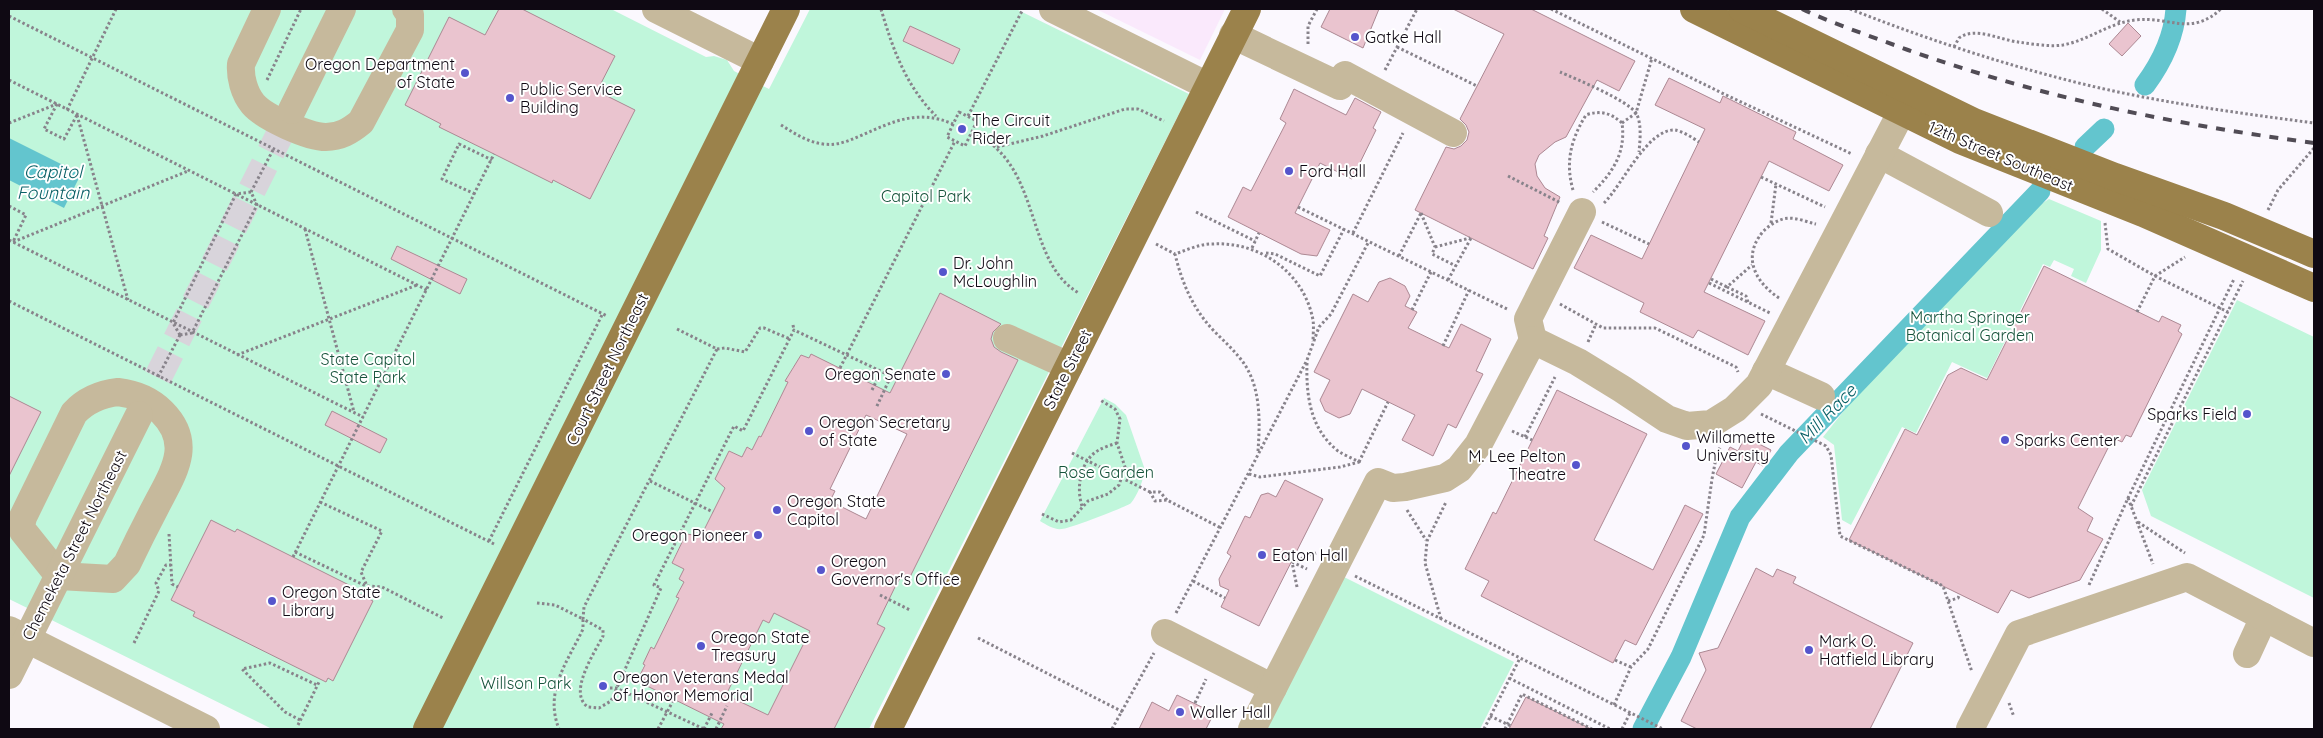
<svg xmlns="http://www.w3.org/2000/svg" width="2323" height="738" viewBox="0 0 2323 738" font-family="Quicksand,sans-serif">
<rect width="100%" height="100%" fill="#fbf8fe"/>
<!-- commercial -->
<path fill="#fae9fc" d="M1096,9H1225L1200,60Z"/>
<!-- green -->
<g fill="#c0f6db">
<path d="M9,9H611L706,57L714,56L727,60L734,71L769,89L810,9H1016L1189,94L869,729H834L885,628L877,624L886,583L896,588L902,575L909,579L973,450L892,389L881,410L811,354L809,358L801,355L794,367H793L786,381L788,382L761,437L759,436L752,450L747,447L742,457L729,451L716,479L725,488L701,536L686,534L672,562L684,569V582L677,597L679,598L654,649L651,648L639,677L731,709L722,727L727,729H272L9,599Z"/>
<path d="M2049,199L2101,221V250L2086,283L2071,276L2074,269L2054,260L2050,267L2043,264L1987,378L1952,362L1916,433L1902,427L1851,525L1842,520L1834,445L1823,437L1883,362L2010,230L2030,211Z"/>
<path d="M2237,300L2314,337V598L2151,516L2142,490Z"/>
<path d="M1104,398L1115,404L1126,415L1144,467C1145,478 1138,494 1131,503C1129,506 1068,529 1062,529C1054,530 1047,525 1040,521Z"/>
<path d="M1340,575L1514,662L1480,729H1260Z"/>
<path d="M774,613L786,619L789,614L813,625L768,715L726,695L763,620L769,623Z"/>
</g>
<!-- water -->
<path fill="#63c5ce" d="M9,138L81,174L64,208L9,180Z"/>
<g fill="none" stroke-linecap="round" stroke-linejoin="round">
<!-- canal -->
<g stroke="#63c5ce" stroke-width="21">
<path d="M2145,85C2162,62 2174,37 2176,9"/>
<path d="M2085,147L2104,129"/>
<path d="M1643,729L1681,657L1740,517L1789,453L2040,191"/>
</g>
</g>
<!-- building -->
<g fill="#eac4cf" stroke="#ac8893" fill-rule="evenodd">
<path d="M499,9H522L615,56L597,91L635,110L590,199L553,180L552,183L494,154L439,127L441,124L405,105L449,17L485,35Z"/>
<path d="M1330,9H1379L1363,48L1321,27Z"/>
<path d="M1453,9H1531L1635,61L1619,91L1597,80L1566,137L1555,142L1539,155L1535,164L1537,176L1545,188L1560,197L1544,236L1548,238L1533,269L1415,210L1446,147L1454,149L1461,146L1467,140L1469,132L1466,125L1460,119L1504,34Z"/>
<path d="M2128,23L2141,36L2122,56L2109,44Z"/>
<path d="M910,26L960,49L953,64L903,41Z"/>
<path d="M1669,78L1720,103L1723,96L1796,132L1793,139L1843,165L1829,191L1769,161L1704,292L1765,321L1748,355L1698,330L1693,338L1640,312L1644,303L1574,268L1591,235L1642,259L1705,129L1655,105Z"/>
<path d="M1294,89L1346,115L1355,98L1381,112L1373,128L1376,130L1352,179L1320,163L1295,213L1330,230L1317,256L1301,254L1228,217L1243,187L1251,191L1286,123L1280,119Z"/>
<path d="M397,246L467,279L460,294L391,259Z"/>
<path d="M2044,266L2159,322L2162,316L2181,325L2178,331L2182,334L2131,437L2126,435L2122,442L2113,438L2078,508L2093,518L2087,531L2103,539L2080,580L2029,598L2011,590L1998,613L1849,540L1905,429L1917,435L1948,375L1961,368L1987,380Z"/>
<path d="M1390,278L1405,286L1410,296L1405,306L1417,312L1408,328L1449,348L1461,324L1491,339L1476,371L1483,374L1456,428L1448,424L1433,456L1402,440L1415,415L1362,389L1350,414L1339,418L1325,411L1320,400L1330,380L1314,372L1353,294L1368,302L1379,282Z"/>
<path d="M940,293L1001,324L993,332L991,339L994,347L1001,352L1018,360L909,579L902,575L895,587L877,624L885,628L834,729H721L724,724L645,685L647,681L639,677L645,665L643,664L651,647L654,649L679,598L676,597L684,582L679,579L684,569L672,563L686,534L701,536L725,488L715,479L729,451L742,457L747,447L752,450L759,436L761,437L788,382L785,381L801,355L809,358L811,354L890,393ZM866,415L907,434L866,519L830,501L835,491L830,489ZM774,613L810,631L768,715L726,695L763,620L769,623Z"/>
<path d="M1557,390L1647,434L1594,540L1653,570L1685,505L1703,514L1636,645L1625,640L1613,663L1481,596L1489,581L1465,569L1493,512L1496,514Z"/>
<path d="M9,396L41,412L9,476Z"/>
<path d="M332,411L387,439L380,453L325,425Z"/>
<path d="M1745,437L1771,450L1763,466L1756,462L1742,488L1716,474L1730,447L1738,451Z"/>
<path d="M1285,480L1323,499L1259,626L1221,607L1229,590L1220,586L1219,579L1231,556L1227,553L1245,516L1250,518L1261,495L1268,493L1276,497Z"/>
<path d="M211,520L235,532L237,529L351,586L350,589L373,601L333,681L328,678L326,682L193,616L195,612L171,600Z"/>
<path d="M1756,568L1773,577L1777,569L1796,577L1793,583L1913,643L1870,729H1697L1681,721L1706,670L1699,653L1718,648Z"/>
<path d="M1177,695L1214,713L1206,729H1139L1152,702L1169,711Z"/>
<path d="M1526,697L1591,729H1509Z"/>
</g>
<g fill="none" stroke-linecap="round" stroke-linejoin="round">
<!-- minor-tunnel -->
<path stroke="#d8d4db" stroke-width="28" stroke-dasharray="28 14" stroke-linecap="butt" d="M139,415L292,110"/>
<!-- path -->
<g stroke="#88838b" stroke-width="3" stroke-dasharray="2.5 2.5" stroke-linecap="butt">
<path d="M881,9C893,50 906,86 936,116"/>
<path d="M1551,9L1724,94L1852,154"/>
<path d="M1850,9C1921,37 1993,61 2067,80C2148,101 2231,112 2314,123"/>
<path d="M2102,9L2120,22"/>
<path d="M9,16L607,316"/>
<path d="M1308,44V26L1317,9"/>
<path d="M1397,47L1477,86"/>
<path d="M1954,47L1959,38C1975,26 2000,40 2018,42C2032,44 2049,47 2063,45C2089,40 2109,23 2135,20C2171,16 2190,37 2221,9"/>
<path d="M1385,70L1417,9"/>
<path d="M1560,72C1576,79 1627,100 1636,113C1642,123 1640,141 1639,152"/>
<path d="M9,80L427,290"/>
<path d="M267,80L301,9"/>
<path d="M57,104L44,129L64,139L77,115"/>
<path d="M67,110L116,9"/>
<path d="M959,112L977,121L965,146L947,137Z"/>
<path d="M77,115L128,300"/>
<path d="M968,116L1023,9"/>
<path d="M9,123L57,104"/>
<path d="M1622,123L1636,113L1652,58"/>
<path d="M781,125C794,133 807,142 823,144C837,146 848,141 860,136C894,121 918,109 953,124"/>
<path d="M971,134C979,138 991,142 997,149C1039,188 1031,266 1079,293"/>
<path d="M997,147L1043,136L1125,109H1138L1164,121"/>
<path d="M1508,176L1561,203"/>
<path d="M1761,177L1825,207"/>
<path d="M1573,190C1565,162 1571,139 1586,115C1600,110 1611,113 1622,123C1626,153 1613,172 1593,192"/>
<path d="M475,194L442,179L459,144L492,160"/>
<path d="M1604,203C1623,184 1647,129 1675,130C1682,131 1693,138 1699,142"/>
<path d="M9,206L26,215L13,242"/>
<path d="M1298,207L1507,309"/>
<path d="M2268,210L2278,190L2314,148"/>
<path d="M1196,212L1255,241"/>
<path d="M1421,213L1435,247L1432,254L1456,266"/>
<path d="M1602,222L1649,244"/>
<path d="M1771,223L1776,184"/>
<path d="M2105,223L2108,249L2155,276L2228,312"/>
<path d="M305,229L354,412"/>
<path d="M1353,233L1403,133"/>
<path d="M9,240L363,417"/>
<path d="M13,242L188,171"/>
<path d="M1156,244L1175,254"/>
<path d="M1435,247L1470,238"/>
<path d="M1252,248L1259,233"/>
<path d="M1266,253L1275,254L1320,276L1344,229"/>
<path d="M1399,256L1421,213"/>
<path d="M1711,279L1727,287"/>
<path d="M1448,280L1471,238"/>
<path d="M1709,283L1770,313"/>
<path d="M1779,298C1758,284 1743,261 1759,237C1764,229 1773,222 1783,219C1794,216 1806,222 1816,224"/>
<path d="M9,301L494,544"/>
<path d="M1748,302L1746,296L1727,287L1752,265"/>
<path d="M1560,304L1603,328H1655L1736,367L1738,372"/>
<path d="M1412,310L1431,272"/>
<path d="M2137,312L2155,276L2185,257"/>
<path d="M793,325L794,330"/>
<path d="M677,329L717,349L584,607L583,619L603,630V636C595,652 567,693 588,707L599,708L611,701L661,588L654,585L734,426L743,431L794,330L891,376L876,408"/>
<path d="M180,335L192,333L257,205L251,192L274,148"/>
<path d="M180,335L173,323L236,194L251,192"/>
<path d="M1588,342L1596,324"/>
<path d="M1443,346L1469,290"/>
<path d="M717,349L725,348L745,352L760,328H764L790,339"/>
<path d="M237,355L417,285"/>
<path d="M840,368L955,141"/>
<path d="M158,377L180,335"/>
<path d="M872,390L881,372"/>
<path d="M1761,414L1826,446L1831,455L1840,536L1943,586L1972,672"/>
<path d="M1512,431L1532,440"/>
<path d="M1525,437L1555,377"/>
<path d="M1258,451C1260,423 1261,390 1245,365C1237,353 1225,342 1214,331C1193,309 1182,283 1175,254C1187,250 1199,244 1212,244C1259,241 1304,272 1313,320C1314,327 1313,335 1313,342"/>
<path d="M1072,453L1150,492"/>
<path d="M1359,462L1388,402"/>
<path d="M1249,474L1260,477L1340,467L1359,462C1352,458 1344,455 1338,451C1310,429 1306,395 1307,363"/>
<path d="M650,481L713,512"/>
<path d="M2128,498L2153,564"/>
<path d="M1167,500L1160,492H1150L1155,501L1167,500L1221,528"/>
<path d="M320,502L382,531L361,572L367,586L382,587L443,618"/>
<path d="M1082,506C1076,488 1080,460 1099,450C1104,447 1111,445 1117,443"/>
<path d="M2131,506L2243,281"/>
<path d="M1407,510L1426,540"/>
<path d="M1042,514L1059,522L1071,520L1088,501L1108,494L1119,485L1125,467L1117,443L1120,419L1115,409L1100,400"/>
<path d="M2138,522L2185,553"/>
<path d="M169,534L172,584L178,587"/>
<path d="M489,541L603,313"/>
<path d="M295,552L366,586"/>
<path d="M293,557L494,154"/>
<path d="M1292,562L1307,569"/>
<path d="M1355,576L1663,729"/>
<path d="M1193,581L1225,598"/>
<path d="M2089,585L2128,498L2234,279"/>
<path d="M1297,587L1292,562L1316,553"/>
<path d="M880,595L910,610"/>
<path d="M1948,601L1958,598L1960,594"/>
<path d="M537,603L555,605L583,619V629C567,663 544,691 559,729"/>
<path d="M1176,613L1307,360L1319,327L1331,314L1369,241"/>
<path d="M1441,619L1425,563L1427,541L1446,502"/>
<path d="M978,638L1123,712"/>
<path d="M134,643L159,591L156,583L166,565H171"/>
<path d="M1615,660L1631,667"/>
<path d="M1509,678L1610,729"/>
<path d="M610,688H616L704,729"/>
<path d="M1195,703L1206,679"/>
<path d="M2009,703L2014,717"/>
<path d="M1614,705L1631,667L1648,649L1704,535L1712,479L1717,453L1721,446"/>
<path d="M1490,716L1511,726"/>
<path d="M300,720L285,712L242,669L270,663L317,685"/>
<path d="M298,725L319,682"/>
<path d="M658,729L674,699"/>
<path d="M704,729L712,713"/>
<path d="M716,729L727,706"/>
<path d="M1112,729L1154,653"/>
<path d="M1484,729L1520,658"/>
<path d="M1505,729L1522,694L1592,729"/>
<path d="M1622,729L1630,713"/>
</g>
<!-- minor -->
<g stroke="#c6b99c" stroke-width="28">
<path d="M267,9L241,64C240,77 244,93 253,104C264,117 308,137 326,137C340,137 350,131 361,122L410,30V14L406,9"/>
<path d="M656,9L760,61"/>
<path d="M1053,9L1208,86"/>
<path d="M1233,35L1340,86L1345,75L1453,133"/>
<path d="M292,110L342,9"/>
<path d="M1879,154L1989,213"/>
<path d="M1007,338L1069,366"/>
<path d="M1533,340L1528,319L1582,212"/>
<path d="M1766,371L1821,396"/>
<path d="M118,392C135,394 150,400 162,412C194,444 173,473 156,506C146,525 136,545 127,564L113,579L59,576L23,531L21,526L23,517L74,413C86,400 101,394 118,392Z"/>
<path d="M9,630L206,729"/>
<path d="M1165,633L1273,688"/>
<path d="M2247,654L2264,617"/>
<path d="M9,675L139,415"/>
<path d="M1252,729L1378,482L1393,488L1405,487L1445,478L1459,469L1478,445L1533,340L1578,362L1622,389L1667,419L1687,426L1711,424L1735,409L1759,385L1901,113"/>
<path d="M1970,729L2019,634L2187,577L2314,643"/>
</g>
<!-- major -->
<g stroke="#9b824b" stroke-width="28">
<path d="M1694,9L1960,140L2143,213L2314,288"/>
<path d="M1742,9L1974,122L2115,177L2224,216L2314,254"/>
<path d="M427,729L786,9"/>
<path d="M888,729L1247,9"/>
</g>
<!-- rail -->
<path stroke="#514c55" stroke-width="4" stroke-dasharray="9 9" stroke-linecap="butt" d="M1802,9C1836,25 1873,37 1908,50C2044,98 2172,124 2314,143"/>
</g>
<!-- markers -->
<g fill="#55c" stroke="#fff" stroke-width="2">
<circle cx="1355" cy="37" r="5"/>
<circle cx="465" cy="73" r="5"/>
<circle cx="510" cy="98" r="5"/>
<circle cx="962" cy="129" r="5"/>
<circle cx="1289" cy="171" r="5"/>
<circle cx="943" cy="272" r="5"/>
<circle cx="946" cy="374" r="5"/>
<circle cx="2247" cy="414" r="5"/>
<circle cx="809" cy="431" r="5"/>
<circle cx="2005" cy="440" r="5"/>
<circle cx="1686" cy="446" r="5"/>
<circle cx="1576" cy="465" r="5"/>
<circle cx="777" cy="510" r="5"/>
<circle cx="758" cy="535" r="5"/>
<circle cx="1262" cy="555" r="5"/>
<circle cx="821" cy="570" r="5"/>
<circle cx="272" cy="601" r="5"/>
<circle cx="701" cy="646" r="5"/>
<circle cx="1809" cy="650" r="5"/>
<circle cx="603" cy="686" r="5"/>
<circle cx="1180" cy="712" r="5"/>
</g>
<g text-anchor="middle" dominant-baseline="central" stroke-width="4" stroke-linejoin="round" paint-order="stroke">
<!-- poi labels -->
<g font-size="16" fill="#0f0913" stroke="#fff" text-anchor="start">
<text x="1365" y="37">Gatke Hall</text>
<text x="455" y="64" text-anchor="end">Oregon Department<tspan x="455" dy="18">of State</tspan></text>
<text x="520" y="89">Public Service<tspan x="520" dy="18">Building</tspan></text>
<text x="972" y="120">The Circuit<tspan x="972" dy="18">Rider</tspan></text>
<text x="1299" y="171">Ford Hall</text>
<text x="953" y="263">Dr. John<tspan x="953" dy="18">McLoughlin</tspan></text>
<text x="936" y="374" text-anchor="end">Oregon Senate</text>
<text x="2237" y="414" text-anchor="end">Sparks Field</text>
<text x="819" y="422">Oregon Secretary<tspan x="819" dy="18">of State</tspan></text>
<text x="1696" y="437">Willamette<tspan x="1696" dy="18">University</tspan></text>
<text x="2015" y="440">Sparks Center</text>
<text x="1566" y="456" text-anchor="end">M. Lee Pelton<tspan x="1566" dy="18">Theatre</tspan></text>
<text x="787" y="501">Oregon State<tspan x="787" dy="18">Capitol</tspan></text>
<text x="748" y="535" text-anchor="end">Oregon Pioneer</text>
<text x="1272" y="555">Eaton Hall</text>
<text x="831" y="561">Oregon<tspan x="831" dy="18">Governor's Office</tspan></text>
<text x="282" y="592">Oregon State<tspan x="282" dy="18">Library</tspan></text>
<text x="711" y="637">Oregon State<tspan x="711" dy="18">Treasury</tspan></text>
<text x="1819" y="641">Mark O.<tspan x="1819" dy="18">Hatfield Library</tspan></text>
<text x="613" y="677">Oregon Veterans Medal<tspan x="613" dy="18">of Honor Memorial</tspan></text>
<text x="1190" y="712">Waller Hall</text>
</g>
<!-- street labels -->
<g font-size="16" fill="#0f0913" stroke="#fff">
<text transform="translate(2001 156) rotate(23)">12th Street Southeast</text>
<text transform="translate(607 369) rotate(-64)">Court Street Northeast</text>
<text transform="translate(1067 369) rotate(-63)">State Street</text>
<text transform="translate(74 545) rotate(-63)">Chemeketa Street Northeast</text>
</g>
<!-- park labels -->
<g font-size="16" fill="#16533b" stroke="#fff">
<text x="926" y="196">Capitol Park</text>
<text x="1970" y="317">Martha Springer<tspan x="1970" dy="18">Botanical Garden</tspan></text>
<text x="368" y="359">State Capitol<tspan x="368" dy="18">State Park</tspan></text>
<text x="1106" y="472">Rose Garden</text>
<text x="526" y="683">Willson Park</text>
</g>
<!-- water labels -->
<g font-size="18" font-style="italic" fill="#0b6167" stroke="#fff">
<text x="53" y="171">Capitol<tspan x="53" dy="21">Fountain</tspan></text>
<text transform="translate(1827 414) rotate(-46)">Mill Race</text>
</g>
</g>
<!-- border -->
<rect width="2323" height="738" fill="none" stroke="#0f0913" stroke-width="20"/>
</svg>
